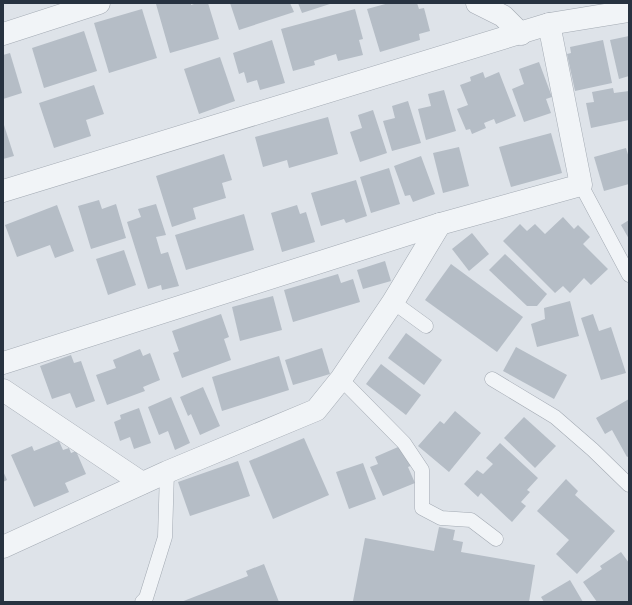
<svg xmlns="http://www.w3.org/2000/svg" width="632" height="605" viewBox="0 0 632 605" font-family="Helvetica,sans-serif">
<rect width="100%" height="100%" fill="#dee3e9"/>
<!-- building -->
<g fill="#b5bdc6">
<path d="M158,3H191V5L197,3H208L219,39L170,53L156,4Z"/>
<path d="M230,3H290L294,12L239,30Z"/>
<path d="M298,3H333L302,13Z"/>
<path d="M389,3H417L419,9L424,8L430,31L419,34L420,40L380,52L367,9Z"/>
<path d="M142,9L157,58L109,73L94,23Z"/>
<path d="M355,9L363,39L359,40L363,55L338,61L336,54L314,61L315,65L293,71L281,29Z"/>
<path d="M84,31L97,71L44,88L32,48Z"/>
<path d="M629,36V76L619,79L610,40Z"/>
<path d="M272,40L285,83L260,90L257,80L247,83L244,72L239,74L233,53Z"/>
<path d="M603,40L612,83L575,91L567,54L571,53L570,47Z"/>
<path d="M10,53L22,93L3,99V55Z"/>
<path d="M220,57L235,101L199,114L184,69Z"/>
<path d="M539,62L552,97L546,99L551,113L524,122L512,89L524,84L519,69Z"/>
<path d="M483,72L485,78L499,72L516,116L496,124L494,119L484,123L486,128L472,134L470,129L466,130L457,109L468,105L460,85L471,81L470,77Z"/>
<path d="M94,85L104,114L86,120L91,136L54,148L39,103Z"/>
<path d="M613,88L614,93L629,91V120L591,128L586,103L594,102L592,92Z"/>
<path d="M444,90L456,131L426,140L418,109L431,106L428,94Z"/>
<path d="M408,101L421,143L392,151L383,121L395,118L392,106Z"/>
<path d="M373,110L387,153L360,162L350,132L362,128L358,115Z"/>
<path d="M328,117L338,154L289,168L287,160L263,167L255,137Z"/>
<path d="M3,122L14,156L3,159Z"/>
<path d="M551,133L562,173L511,187L499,147Z"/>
<path d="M459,147L469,186L443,193L433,153Z"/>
<path d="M626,148L629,158V184L604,191L594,157Z"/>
<path d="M224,154L232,180L222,183L226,198L193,208L196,219L172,227L156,176Z"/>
<path d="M421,156L435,194L413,202L410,195L405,196L394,166Z"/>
<path d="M389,168L400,204L371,213L360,177Z"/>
<path d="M356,180L367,216L346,223L344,219L321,226L311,193Z"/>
<path d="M99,200L102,209L116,204L126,238L91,249L78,206Z"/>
<path d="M156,204L166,235L156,237L161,254L168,252L179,286L162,290L161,285L148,289L127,222L141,217L138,209Z"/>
<path d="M57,205L74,251L55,258L50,245L17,257L5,225Z"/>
<path d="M297,205L300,214L306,212L315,242L282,252L271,213Z"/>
<path d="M244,214L254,250L186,270L175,235Z"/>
<path d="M563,217L574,229L578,225L590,237L583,244L608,269L591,285L584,278L570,293L563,286L555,293L503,241L520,224L527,231L535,224L545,234Z"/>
<path d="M629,220V239L621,225Z"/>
<path d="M472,233L489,254L469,271L452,249Z"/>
<path d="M124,250L136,285L108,295L96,259Z"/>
<path d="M505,254L547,294L537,306H527L489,270Z"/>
<path d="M385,261L391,281L363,289L357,270Z"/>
<path d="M451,264L523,317L497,352L425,300Z"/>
<path d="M338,274L341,283L353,279L360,302L293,322L284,290Z"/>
<path d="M273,296L282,330L240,341L232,307Z"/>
<path d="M570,301L579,336L537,347L531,324L545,319L544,308Z"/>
<path d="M221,314L229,337L224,339L231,360L182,378L173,353L179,351L172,331Z"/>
<path d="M593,314L599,331L611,327L626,373L601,380L581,318Z"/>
<path d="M406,333L442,360L424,385L388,358Z"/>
<path d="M516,347L567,375L554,399L503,371Z"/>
<path d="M322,348L330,374L293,385L285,360Z"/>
<path d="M140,349L143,356L150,353L160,380L143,387L145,391L107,405L96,375L116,368L113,360Z"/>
<path d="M71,355L74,363L81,361L95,401L76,408L70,393L52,399L40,366Z"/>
<path d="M279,356L289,390L222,411L212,377Z"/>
<path d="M381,364L421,395L406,415L366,384Z"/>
<path d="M203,387L220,426L200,435L191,414L188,416L180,397Z"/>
<path d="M171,397L190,443L175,450L168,431L159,435L148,407Z"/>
<path d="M629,399V456L627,457L612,430L605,434L596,418Z"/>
<path d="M139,408L151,443L134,449L130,437L120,441L114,422L121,419L120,415Z"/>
<path d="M455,411L481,433L449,472L418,446L440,421L444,424Z"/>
<path d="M524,417L556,446L535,468L504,438Z"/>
<path d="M304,438L329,495L273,519L249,461Z"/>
<path d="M59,441L63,450L69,448L71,453L76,451L86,474L65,483L69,492L34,507L11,455L32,446L34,451Z"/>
<path d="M500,443L538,478L527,490L530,492L521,502L526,506L512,522L481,493L478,497L464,484L477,470L483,474L493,464L486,458Z"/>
<path d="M405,444L413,465L408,467L415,483L383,496L370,467L378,464L375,457Z"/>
<path d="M238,461L250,496L190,516L178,482Z"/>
<path d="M363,463L376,499L349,509L336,472Z"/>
<path d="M3,471L7,480L3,482Z"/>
<path d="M566,479L578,491L575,495L615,531L577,574L556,554L569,540L537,511Z"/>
<path d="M439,527L455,530L453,540L463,542L461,552L535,565L529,602H357L353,601L365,538L434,551Z"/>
<path d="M621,552L629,563V602H597L583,582L602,569L600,566Z"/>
<path d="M264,564L279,602H181L248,576L246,571Z"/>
<path d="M570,580L583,602H544L541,597Z"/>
</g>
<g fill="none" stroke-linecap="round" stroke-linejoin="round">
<defs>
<g id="service">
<path d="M581,185L629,275"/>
<path d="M393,302L426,326"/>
<path d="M341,379L404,443L422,470V508L441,518L471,520L496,539"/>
<path d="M492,379L555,417L593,450L629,485"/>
<path d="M142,602L146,598L165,537L167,472"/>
</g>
<g id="minor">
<path d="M477,3L503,16L521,34"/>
<path d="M3,34L99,3"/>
<path d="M3,191L549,24L581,185L440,224L3,363"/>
<path d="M3,390L142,483"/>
<path d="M3,547L167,472L316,410L341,379L393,302L440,224"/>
</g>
<path id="tertiary" d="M549,24L629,11"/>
</defs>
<!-- service casing -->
<use href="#service" stroke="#a3aab3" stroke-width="15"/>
<!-- minor casing -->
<use href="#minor" stroke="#a3aab3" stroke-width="23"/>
<!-- tertiary casing -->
<use href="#tertiary" stroke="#a3aab3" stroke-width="23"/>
<!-- service -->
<use href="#service" stroke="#f1f4f7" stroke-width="14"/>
<!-- minor -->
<use href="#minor" stroke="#f1f4f7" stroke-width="22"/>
<!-- tertiary -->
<use href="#tertiary" stroke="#f1f4f7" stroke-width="22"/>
</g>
<!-- border -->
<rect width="632" height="605" fill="none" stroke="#273240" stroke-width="8"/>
</svg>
